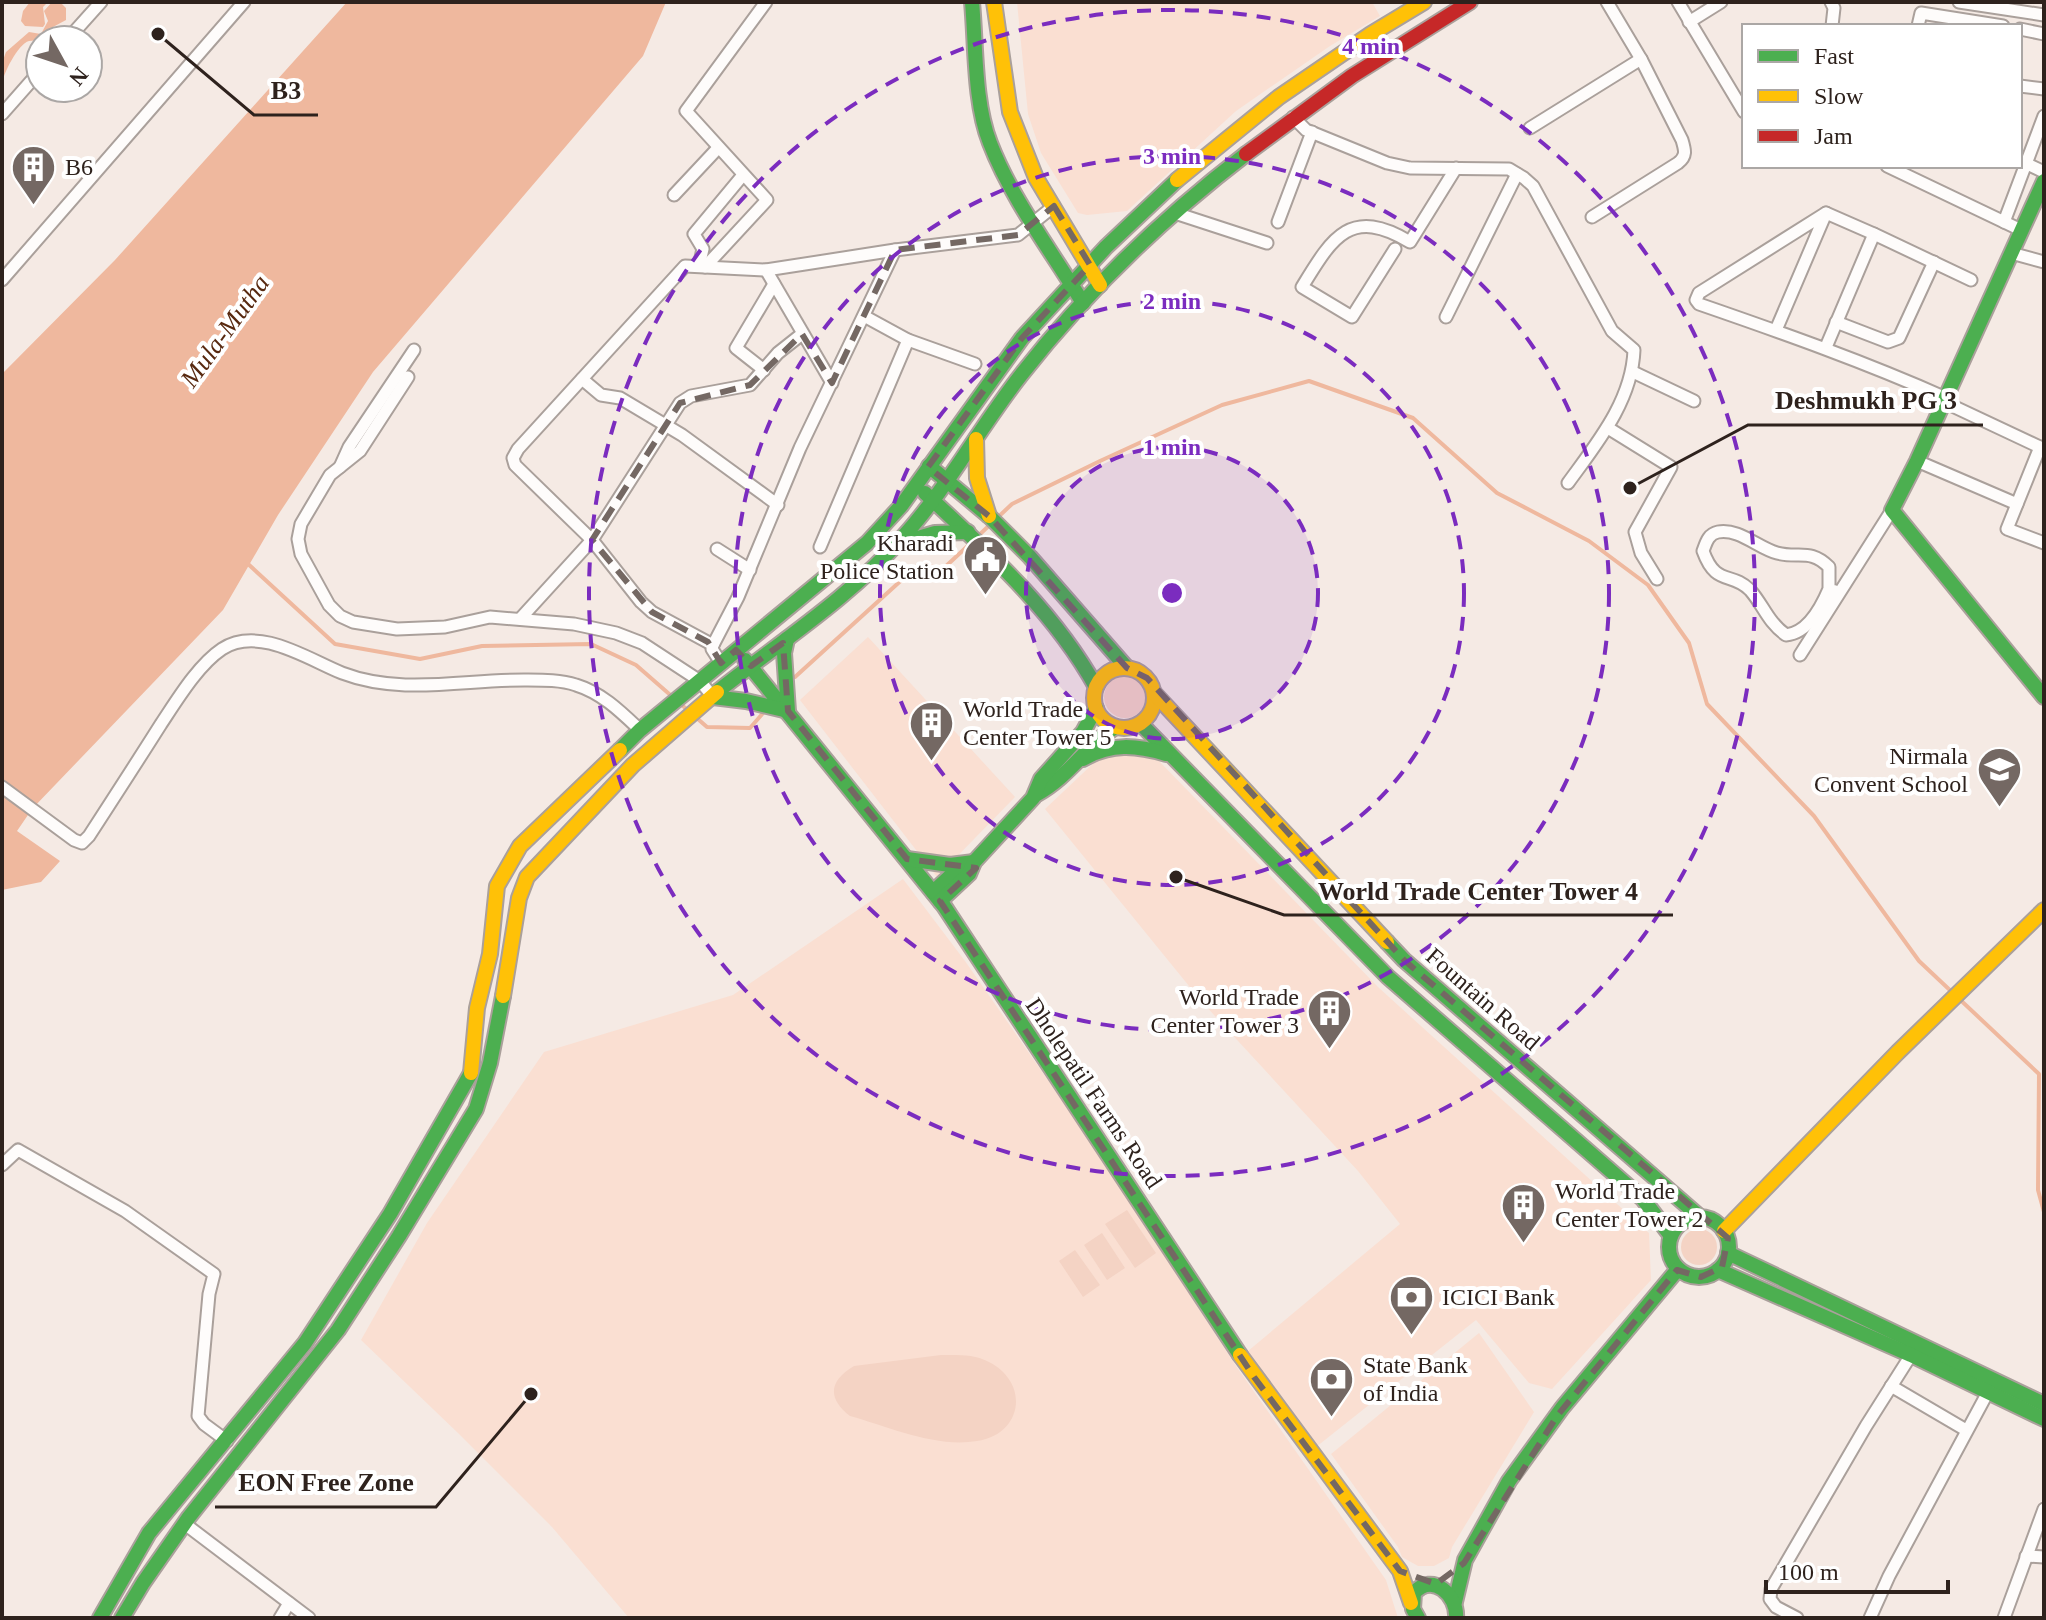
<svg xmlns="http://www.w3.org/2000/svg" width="2046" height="1620" viewBox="0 0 2046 1620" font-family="Georgia,serif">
<rect width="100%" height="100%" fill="#f5eae4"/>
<!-- built -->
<g fill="#fadfd2">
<path d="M1017,2H1372L1380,16L1330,46L1236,111L1127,211L1087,215L1078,213L1041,153L1028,114Z"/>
<path d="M868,637L1015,797L937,877L800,700Z"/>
<path d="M1128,752L1159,761L1378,987L1649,1233L1651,1280L1552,1389L1529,1383L1476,1320L1311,1451L1248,1351L1400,1224L1358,1171L1202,1002L1045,809L1100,757Z"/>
<path d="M903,879L965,961L1082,1129L1236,1366L1386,1580L1398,1618H629L552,1527L458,1433L361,1340L427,1223L544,1052L733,995Z"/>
<path d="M1479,1333L1534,1412L1452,1547L1449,1558L1434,1566H1418L1402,1557L1398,1547L1331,1454Z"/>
</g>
<!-- green -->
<g fill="#f4d3c4">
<circle cx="1125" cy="697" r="21"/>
<path d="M1127,1210L1156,1253L1135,1268L1105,1224Z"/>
<circle cx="1699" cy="1247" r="18"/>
<path d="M1102,1233L1125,1268L1107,1280L1084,1245Z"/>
<path d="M1075,1250L1100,1285L1083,1297L1059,1261Z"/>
<path d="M941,1355C957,1355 975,1354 989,1362C1030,1383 1023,1434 977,1441C936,1448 889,1427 850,1416C827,1398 829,1381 854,1366Z"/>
</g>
<!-- water -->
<g fill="#efb89e">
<path d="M30,2H48L43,7L45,24L43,27L25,26L21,21L23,11Z"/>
<path d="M52,2H60L66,8V20L53,27L48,40C40,40 37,40 29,41C18,44 3,74 2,84V63L6,52L29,32L41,34L48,21L44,11Z"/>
<path d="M347,2H666L643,56L373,372L278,515L223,610L32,809L2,786V374L115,260Z"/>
<path d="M2,792L30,812L17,831L60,861L41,882L2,890Z"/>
</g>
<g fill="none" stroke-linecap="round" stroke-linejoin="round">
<!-- stream -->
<g stroke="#efb89e" stroke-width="4">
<path d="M978,536L1012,504L1100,461L1222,405L1309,381L1413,418L1497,493L1589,541L1648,585L1689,643L1707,704L1814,816L1919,961L2039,1074L2038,1190L2044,1212"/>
<path d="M247,563L335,644L420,659L482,646L591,644L636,665L707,727L750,728L764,712"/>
<path d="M795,677L917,566L945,567L972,542"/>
</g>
<defs>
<g id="street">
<path d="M1678,2L1744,112"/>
<path d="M1831,2L1834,8L1832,26"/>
<path d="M1959,2L2044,15"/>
<path d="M1689,22L1721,2"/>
<path d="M1918,26L1921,13L2003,26"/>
<path d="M2020,29L2044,34"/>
<path d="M67,40L101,2"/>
<path d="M2020,86L2044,89"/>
<path d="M2,114L40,71"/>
<path d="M1293,117L1306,130L1387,163L1410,168L1509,169L1524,178L1533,186L1612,331L1634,350C1632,401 1597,443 1568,483"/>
<path d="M1530,128L1641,59"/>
<path d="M2021,161L2044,172"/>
<path d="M1887,166L2021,230"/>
<path d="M674,195L718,148"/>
<path d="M1175,213L1267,243"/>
<path d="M1826,213L1874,234"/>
<path d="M1592,217L1678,163C1687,156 1685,150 1682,140L1641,59L1607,2"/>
<path d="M1278,222L1312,132"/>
<path d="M2004,222L2044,116"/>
<path d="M1395,249L1352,317L1302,287C1332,238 1350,206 1410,242L1456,168"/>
<path d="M2011,253L2044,262"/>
<path d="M699,266L703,249L694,234L743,175"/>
<path d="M705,267L767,200L686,111L766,2"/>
<path d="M766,270L832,383"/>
<path d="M2,280L244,2"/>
<path d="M864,316L908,340L975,364"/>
<path d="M1446,317L1517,174"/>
<path d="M1836,322L1888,342L1899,338L1934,262"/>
<path d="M1776,330L1826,213L1699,293L1696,300L1699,304C1783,333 1865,362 1946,398"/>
<path d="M1826,347L1874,234L1971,280"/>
<path d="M764,370L736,348L774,284"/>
<path d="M1633,372L1694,401"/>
<path d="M408,377L360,451L330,475L301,524L298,539L301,554L329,605L340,616L353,622L397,629L445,627L490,617L574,624L616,633L642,643L700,681L713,697"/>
<path d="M582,379L601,395L620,398L682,435L778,505"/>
<path d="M1944,402L2044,449"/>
<path d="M1608,428L1671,467L1635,532L1641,553L1657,579"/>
<path d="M2040,447L2007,529L2044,543"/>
<path d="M1917,461L2017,504"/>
<path d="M340,467L349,447L414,350"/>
<path d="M820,547L908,340"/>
<path d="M717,549L750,570"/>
<path d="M1829,589V567C1810,548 1799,559 1777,553C1758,548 1739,528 1718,532C1708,534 1706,543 1703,551C1716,587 1731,571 1750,590C1764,606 1767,621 1786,635C1808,633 1821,608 1829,589L1838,592"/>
<path d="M520,619L592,540L680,403L691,396L750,385L778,353L802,334"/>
<path d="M713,645L652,612L641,602L592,540L515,465L513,458L518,449L685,266L766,270L895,250L1018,235L1054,206"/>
<path d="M1800,655L1892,510"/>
<path d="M721,663L712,649L713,645L738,597L800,448L895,250"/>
<path d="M2,787L74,840L82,843L89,836C113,799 137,762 161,724C177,700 198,665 222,649C259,625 309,660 342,673C402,696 466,679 528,680C544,680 561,680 576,685C602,693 621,712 640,730"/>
<path d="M2,1165L18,1150L125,1211L214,1274L209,1294L198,1416L204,1424L227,1441"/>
<path d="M1891,1386L1966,1430"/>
<path d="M185,1524L309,1618"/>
<path d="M2026,1556L2044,1557"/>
<path d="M280,1618L289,1603"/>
<path d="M1797,1618L1776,1607L1770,1599L1771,1589L1866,1426L1911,1355"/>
<path d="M1870,1618L1889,1576L1988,1392"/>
<path d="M2004,1618L2044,1509"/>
</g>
<g id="fast">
<path d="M972,2C976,45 974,103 990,143C1011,198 1052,252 1083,303"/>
<path d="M2044,181L1917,461L1892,510L2044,697"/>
<path d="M929,466L989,516L1030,557L1127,668"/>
<path d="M925,493C988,552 1054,611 1096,687"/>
<path d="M898,544L935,533L968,532"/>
<path d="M745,660L944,906L1240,1355"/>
<path d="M717,692C780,642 849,598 903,537C948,487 980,427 1021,375C1085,293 1164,217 1246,154"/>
<path d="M713,697L746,701L788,711L784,653L787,639"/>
<path d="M1141,724L1388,977L1643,1199L1671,1236"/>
<path d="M620,750L640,730L867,543L901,506L1022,338L1106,247L1177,180"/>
<path d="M1083,759C1111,743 1136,745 1166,754"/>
<path d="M1037,794C1068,777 1086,747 1115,727"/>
<path d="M907,859L950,865L974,862"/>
<path d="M933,892L962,865"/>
<path d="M940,901L969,874L974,862L1033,798L1041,779L1083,732L1096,708"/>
<path d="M1387,942L1404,960L1700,1217"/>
<circle cx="1699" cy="1247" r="30"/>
<path d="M1728,1253L2044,1404"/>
<path d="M1718,1270L1911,1355L2044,1419"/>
<path d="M1455,1602L1465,1560L1509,1481L1562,1408L1678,1269"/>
<path d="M100,1618L149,1533L305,1343L390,1214L471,1073"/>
<path d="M122,1618L143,1583L189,1517L338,1330L399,1236L476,1109L490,1063L503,996"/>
<path d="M1418,1618L1413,1609L1414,1593C1432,1572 1458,1595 1456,1618"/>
</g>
<g id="slow">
<path d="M994,2L1010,112L1036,178L1100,285"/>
<path d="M1177,180L1279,97L1371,34L1424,2"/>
<path d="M976,439L977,478L989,516"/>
<circle cx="1124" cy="698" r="30"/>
<path d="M1154,693L1387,942"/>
<path d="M503,996L519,898L527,877L633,765L717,692"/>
<path d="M471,1073L477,1008L490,954L497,886L520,846L620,750"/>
<path d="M1724,1231L1898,1052L2044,910"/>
<path d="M1240,1355L1400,1571L1411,1603"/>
</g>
<path id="jam" d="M1246,154L1352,76L1470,2"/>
</defs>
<!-- street casing -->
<use href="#street" stroke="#aaa09b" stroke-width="15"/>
<!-- fast casing -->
<use href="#fast" stroke="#aaa09b" stroke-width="18"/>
<!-- slow casing -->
<use href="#slow" stroke="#aaa09b" stroke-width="18"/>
<!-- jam casing -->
<use href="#jam" stroke="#aaa09b" stroke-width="18"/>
<!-- street -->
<use href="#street" stroke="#fefcfb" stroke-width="11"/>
<!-- fast -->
<use href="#fast" stroke="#4caf50" stroke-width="14"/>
<!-- slow -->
<use href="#slow" stroke="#ffc107" stroke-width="14"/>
<!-- jam -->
<use href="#jam" stroke="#c62828" stroke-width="14"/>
</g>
<!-- marked area -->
<path fill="none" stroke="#746863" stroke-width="6" stroke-dasharray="16 10" stroke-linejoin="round" d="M1054,206L1090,265L1022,338L928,467L989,516L1127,668L1147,678L1404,960L1728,1238L1722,1267L1701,1277L1677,1270L1557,1416L1464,1563L1436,1584L1400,1571L1254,1377L940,901L976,868L907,859L788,711L783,643L751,666L736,650L721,663L708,642L652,612L592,540L680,403L750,385L802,334L832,383L895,250L1018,235Z"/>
<!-- distance rings -->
<circle cx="1172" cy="593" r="146" fill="#7b2cbf" fill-opacity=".12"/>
<g fill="none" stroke="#7b2cbf" stroke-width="4" stroke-dasharray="14 10">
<circle cx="1172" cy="593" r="146"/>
<circle cx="1172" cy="593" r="292"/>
<circle cx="1172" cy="593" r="437"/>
<circle cx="1172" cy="593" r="583"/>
</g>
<!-- icons -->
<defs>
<symbol id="building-pin" viewBox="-11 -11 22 30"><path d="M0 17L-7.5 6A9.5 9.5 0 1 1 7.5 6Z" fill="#746863" stroke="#fff"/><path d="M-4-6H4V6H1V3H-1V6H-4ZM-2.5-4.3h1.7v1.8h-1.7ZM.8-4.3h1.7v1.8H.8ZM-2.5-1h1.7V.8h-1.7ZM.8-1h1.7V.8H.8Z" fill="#fff"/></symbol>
<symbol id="civic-pin" viewBox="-11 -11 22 30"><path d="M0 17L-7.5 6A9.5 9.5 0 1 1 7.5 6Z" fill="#746863" stroke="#fff"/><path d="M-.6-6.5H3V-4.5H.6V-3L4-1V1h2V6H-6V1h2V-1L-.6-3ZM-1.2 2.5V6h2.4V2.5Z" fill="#fff"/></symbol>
<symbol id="school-pin" viewBox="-11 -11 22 30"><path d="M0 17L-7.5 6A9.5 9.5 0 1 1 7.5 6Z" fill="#746863" stroke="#fff"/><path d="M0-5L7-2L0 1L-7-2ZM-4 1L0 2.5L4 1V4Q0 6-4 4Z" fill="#fff"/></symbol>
<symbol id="bank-pin" viewBox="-11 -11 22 30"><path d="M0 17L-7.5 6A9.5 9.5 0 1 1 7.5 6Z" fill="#746863" stroke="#fff"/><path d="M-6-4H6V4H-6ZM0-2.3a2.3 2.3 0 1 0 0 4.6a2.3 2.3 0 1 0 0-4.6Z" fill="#fff"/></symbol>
</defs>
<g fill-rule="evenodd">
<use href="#building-pin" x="8" y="142" width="51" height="69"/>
<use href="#civic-pin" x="960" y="532" width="51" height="69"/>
<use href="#building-pin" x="906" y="698" width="51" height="69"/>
<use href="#school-pin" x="1974" y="744" width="51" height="69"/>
<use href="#building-pin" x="1304" y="986" width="51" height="69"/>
<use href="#building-pin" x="1498" y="1180" width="51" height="69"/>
<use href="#bank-pin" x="1386" y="1272" width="51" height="69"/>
<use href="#bank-pin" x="1306" y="1354" width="51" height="69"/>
</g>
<g text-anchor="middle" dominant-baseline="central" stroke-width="8" stroke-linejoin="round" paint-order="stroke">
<!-- poi labels -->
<g font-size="24" fill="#2e221d" stroke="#fff" text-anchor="start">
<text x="65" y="167">B6</text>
<text x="954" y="543" text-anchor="end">Kharadi<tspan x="954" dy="28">Police Station</tspan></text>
<text x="963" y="709">World Trade<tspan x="963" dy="28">Center Tower 5</tspan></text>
<text x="1968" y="756" text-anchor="end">Nirmala<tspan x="1968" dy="28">Convent School</tspan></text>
<text x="1299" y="997" text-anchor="end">World Trade<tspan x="1299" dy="28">Center Tower 3</tspan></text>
<text x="1555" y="1191">World Trade<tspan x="1555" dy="28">Center Tower 2</tspan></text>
<text x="1442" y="1297">ICICI Bank</text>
<text x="1363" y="1365">State Bank<tspan x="1363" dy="28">of India</tspan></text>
</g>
<!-- street labels -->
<g font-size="24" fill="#2e221d" stroke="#fff">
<text transform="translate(1483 999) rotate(41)">Fountain Road</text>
<text transform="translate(1094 1093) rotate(56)">Dholepatil Farms Road</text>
</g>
<!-- water labels -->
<g font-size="26" font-style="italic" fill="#582910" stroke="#fff">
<text transform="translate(225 331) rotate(-54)">Mula-Mutha</text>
</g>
</g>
<circle cx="1172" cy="593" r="12" fill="#7b2cbf" stroke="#fff" stroke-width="4"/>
<g font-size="24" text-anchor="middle" font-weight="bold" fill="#7b2cbf" stroke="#fff" stroke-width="8" stroke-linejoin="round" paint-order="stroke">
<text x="1371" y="54">4 min</text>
<text x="1172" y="164">3 min</text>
<text x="1172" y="309">2 min</text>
<text x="1172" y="455">1 min</text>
</g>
<!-- callouts -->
<path fill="none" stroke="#2e221d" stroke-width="3" d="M158 34L254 115H318M1630 488L1748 425H1983M1176 877L1284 915H1673M531 1394L436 1507H215"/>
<g fill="#2e221d" stroke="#fff" stroke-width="3">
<circle cx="158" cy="34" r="8"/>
<circle cx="1630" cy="488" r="8"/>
<circle cx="1176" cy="877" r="8"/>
<circle cx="531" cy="1394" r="8"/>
</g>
<g font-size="26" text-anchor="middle" font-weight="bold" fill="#2e221d" stroke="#fff" stroke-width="8" stroke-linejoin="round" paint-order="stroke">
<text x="286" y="99">B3</text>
<text x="1866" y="409">Deshmukh PG 3</text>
<text x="1478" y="900">World Trade Center Tower 4</text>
<text x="326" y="1491">EON Free Zone</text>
</g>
<!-- border -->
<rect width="2046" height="1620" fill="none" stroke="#2e221d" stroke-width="8"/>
<!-- legend -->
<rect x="1742" y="24" width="280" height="144" fill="#ffffff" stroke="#aba7a5" stroke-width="2"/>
<rect x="1758" y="50" width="40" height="12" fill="#4caf50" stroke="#aba7a5" stroke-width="2"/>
<text x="1814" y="64" font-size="24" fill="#2e221d">Fast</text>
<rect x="1758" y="90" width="40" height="12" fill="#ffc107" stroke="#aba7a5" stroke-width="2"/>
<text x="1814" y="104" font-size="24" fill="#2e221d">Slow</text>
<rect x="1758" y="130" width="40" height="12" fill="#c62828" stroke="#aba7a5" stroke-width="2"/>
<text x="1814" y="144" font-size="24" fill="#2e221d">Jam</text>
<!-- north arrow -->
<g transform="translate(64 64) rotate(130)"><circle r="38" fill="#ffffff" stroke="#aba7a5" stroke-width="2"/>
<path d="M0-6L14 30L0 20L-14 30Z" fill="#746863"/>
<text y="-12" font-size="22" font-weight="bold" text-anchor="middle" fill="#2e221d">N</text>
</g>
<!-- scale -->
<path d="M1766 1580v12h182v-12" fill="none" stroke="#2e221d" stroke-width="4"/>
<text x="1778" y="1580" font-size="24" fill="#2e221d" stroke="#ffffff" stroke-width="6" paint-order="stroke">100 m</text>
</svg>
